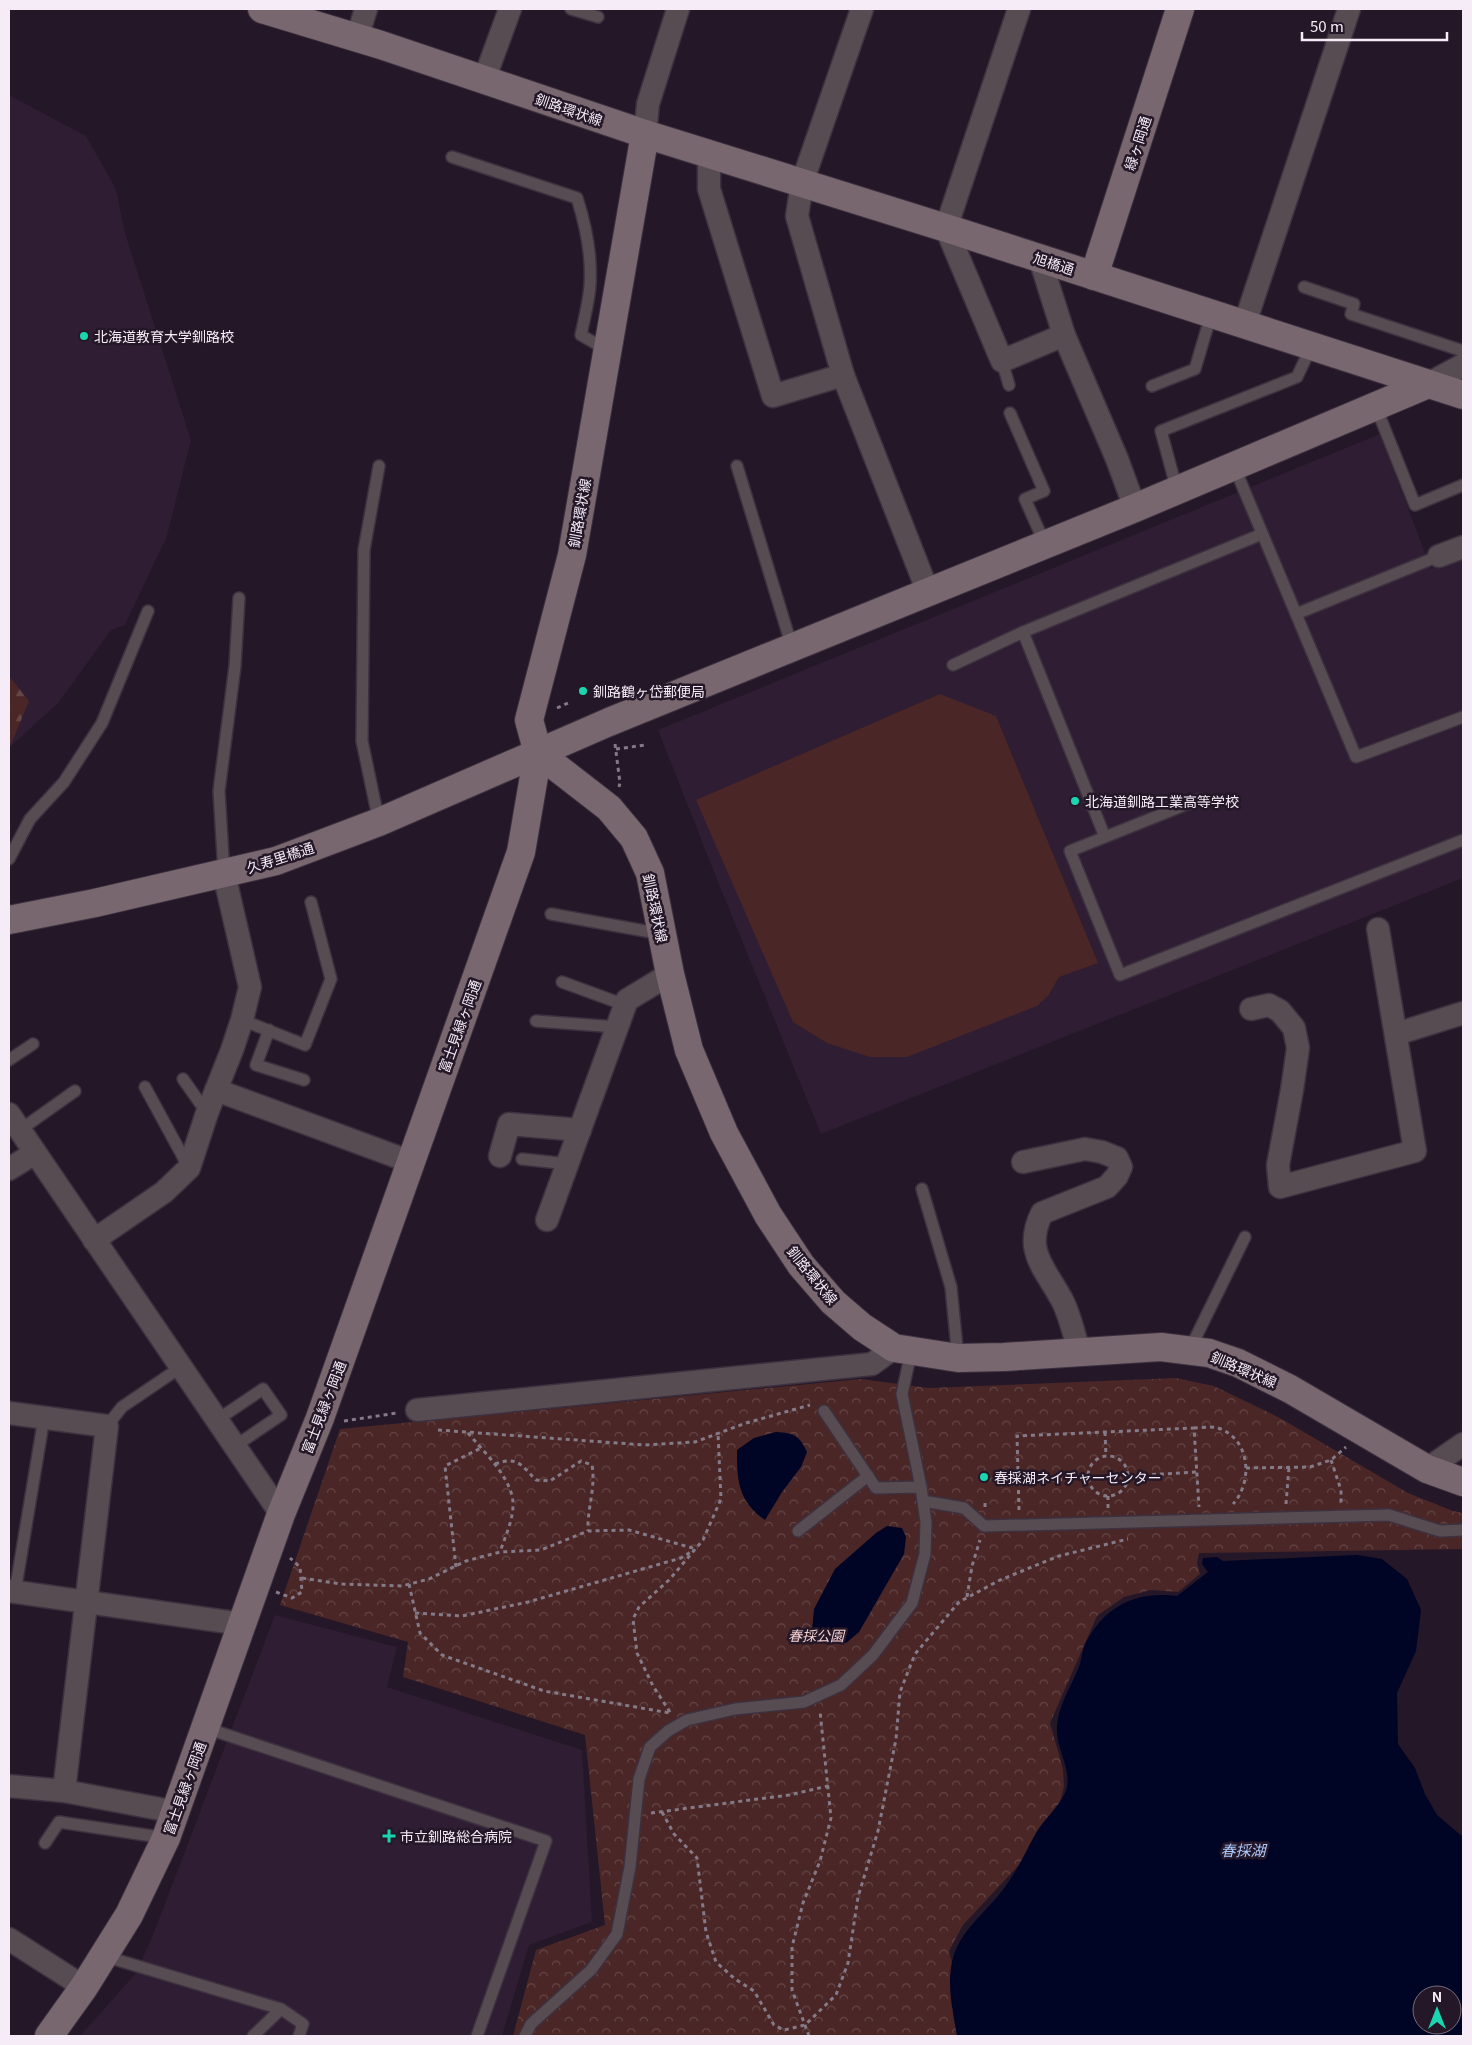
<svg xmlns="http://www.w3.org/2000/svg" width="1472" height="2045" viewBox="0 0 1472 2045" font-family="Georgia,'Noto Sans JP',serif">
<defs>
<pattern id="forest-firs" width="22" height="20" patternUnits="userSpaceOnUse" patternTransform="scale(1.25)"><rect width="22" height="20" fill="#4a2626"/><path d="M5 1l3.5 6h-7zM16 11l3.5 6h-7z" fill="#654646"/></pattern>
<pattern id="park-crowns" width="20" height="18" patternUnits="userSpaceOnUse" patternTransform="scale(1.25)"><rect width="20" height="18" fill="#4a2626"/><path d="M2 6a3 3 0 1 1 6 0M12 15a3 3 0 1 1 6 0" fill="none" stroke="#654646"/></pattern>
</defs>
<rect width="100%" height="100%" fill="#241727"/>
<!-- built -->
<g fill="#2f1d33">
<path d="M9,95L86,136L116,189L125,233L191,440L167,536L125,625L111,630L59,702L9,748Z"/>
<path d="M1380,434L1431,569L1463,555V878L821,1134L714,872L658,730Z"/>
<path d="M275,1615L397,1647L387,1687L582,1750L592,1922L529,1945L502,2036H80L136,1973L153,1935Z"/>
</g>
<!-- grass -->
<path fill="#4a2626" d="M940,694L996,716L1098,963L1059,977L1048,996L1037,1006L907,1057H870L827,1043L793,1022L696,800Z"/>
<!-- forest -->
<path fill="url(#forest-firs)" d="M9,676L29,701L9,749Z"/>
<!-- park -->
<path fill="url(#park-crowns)" d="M1176,1378L1214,1386L1280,1418L1408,1493L1453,1511L1463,1513V1549L1199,1553L1197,1563L1200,1574L1178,1592L1151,1590L1124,1597L1097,1616L1050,1723L1063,1769L1064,1786L1056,1819L1041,1850L1019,1865L963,1925L949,1951L971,2036H513L536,1950L605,1925L585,1735L403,1677L408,1642L280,1605L340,1429L861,1379L929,1388Z"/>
<!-- water -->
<g fill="#000425" fill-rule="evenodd">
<path d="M776,1432C794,1433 799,1435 807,1452L801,1467L782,1492L765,1520C738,1501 737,1481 737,1450L754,1438Z"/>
<path d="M887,1526L902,1528L906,1537L904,1554L859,1632L846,1643H830L817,1638L812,1630L814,1609L835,1569L876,1533Z"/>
<path d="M1357,1555L1382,1559L1407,1579L1421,1610L1416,1651L1397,1693L1398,1744L1415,1768L1425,1794L1437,1815L1463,1837V2036H957C953,2011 946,1983 953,1958C961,1930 985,1913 1002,1891C1016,1873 1025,1853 1036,1833C1044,1819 1058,1808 1065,1793C1074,1773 1057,1751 1057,1731C1057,1707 1070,1689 1079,1667C1082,1659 1082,1650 1086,1642C1106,1605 1137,1591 1177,1596L1208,1572L1202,1564L1203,1558L1217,1557L1223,1561ZM1422,1995H1452V2025H1422Z"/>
</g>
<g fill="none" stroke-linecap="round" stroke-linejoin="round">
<defs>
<g id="lane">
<path d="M571,9L598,17"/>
<path d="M452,157L577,198C586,226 592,255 590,285C589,302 584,319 581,335L607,350"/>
<path d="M1304,287L1354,304L1351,314L1463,351"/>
<path d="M1002,361L1009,385"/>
<path d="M1152,386L1195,369L1211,315"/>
<path d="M1376,407L1415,505L1463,485"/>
<path d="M1010,413L1044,491L1025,499L1045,544"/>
<path d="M379,466L364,550L362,741L379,822"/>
<path d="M737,466L792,647"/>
<path d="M1234,466L1356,757L1463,717"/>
<path d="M1177,490L1161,431L1297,377L1311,347"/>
<path d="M1296,614L1439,556"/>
<path d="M1023,632L1262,534"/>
<path d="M953,665L1023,632L1105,837"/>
<path d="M1200,799L1070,851L1120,975L1463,840"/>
<path d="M9,859L30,819L64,782L102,723L148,611"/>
<path d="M224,873L219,791L235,666L239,598"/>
<path d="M551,914L662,934"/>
<path d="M562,982L625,1005"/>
<path d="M242,1020L305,1045L331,979L311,902"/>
<path d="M536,1021L617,1027"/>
<path d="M269,1030L256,1065L304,1080"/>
<path d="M9,1060L33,1044"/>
<path d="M183,1079L207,1113"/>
<path d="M145,1087L188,1166"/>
<path d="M20,1130L75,1091"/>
<path d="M522,1159L569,1164"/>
<path d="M922,1189L951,1287L958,1358"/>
<path d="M1190,1349L1245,1237"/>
<path d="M911,1352L902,1394L921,1487"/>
<path d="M217,1420L263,1389L281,1415L235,1446"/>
<path d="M107,1426L122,1407L181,1367"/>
<path d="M923,1501L964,1508L984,1526L1389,1515L1440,1531L1463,1530"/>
<path d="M798,1531L868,1476"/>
<path d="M15,1592L44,1418"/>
<path d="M206,1728L546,1841L477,2036"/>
<path d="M45,1843L59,1822L166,1838"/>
<path d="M104,1956L281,2009L253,2036"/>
<path d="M281,2009L303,2024L299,2036"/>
<path d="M525,2036L531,2024L591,1970L617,1934L630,1867L639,1779L650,1747L668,1731L687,1720L735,1709L804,1702L841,1685L873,1655L912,1603L925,1554L926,1522L921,1487L876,1488L824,1411"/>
</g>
<g id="street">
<path d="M862,9L802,183L797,216L843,375L928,592"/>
<path d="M1019,9L946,228L1002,361L1064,335"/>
<path d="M357,38L366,9"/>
<path d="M484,80L510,9"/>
<path d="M645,134L648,104L678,9"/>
<path d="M709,153V189L773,396L843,375"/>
<path d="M1040,259L1064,335L1117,459L1135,508"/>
<path d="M1244,326L1349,9"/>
<path d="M1428,384L1463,365"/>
<path d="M1439,556L1463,547"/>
<path d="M1251,1009L1269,1005L1280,1011L1294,1028L1298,1048L1292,1090L1278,1165L1280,1187L1415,1151L1378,929"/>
<path d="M1396,1034L1463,1013"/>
<path d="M216,1090L411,1162"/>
<path d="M9,1114L281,1514"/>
<path d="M500,1156L509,1124L580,1130"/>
<path d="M1023,1162L1085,1149L1102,1152L1117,1158L1121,1167L1117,1176L1107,1187L1042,1213C1023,1251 1045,1268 1062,1300C1070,1315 1074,1335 1079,1351"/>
<path d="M9,1169L35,1153"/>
<path d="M547,1220L627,1000L670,974"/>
<path d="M94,1240L164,1192L189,1168L207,1113L232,1050L242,1020L250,987L224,874"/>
<path d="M417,1410L872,1364L894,1348"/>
<path d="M9,1413L107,1426L64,1791"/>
<path d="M1427,1469L1463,1444"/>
<path d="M9,1591L242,1624"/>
<path d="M9,1786L64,1791L176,1812"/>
<path d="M9,1939L84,1987"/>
</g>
<g id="secondary">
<path d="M262,9L381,45L645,134L572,555L529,720L538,753L609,808L634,838L650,873L670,974L689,1050L724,1133L768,1215L801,1265L833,1302L862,1327L894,1348L958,1358L1004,1357L1161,1347L1209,1353L1238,1363L1290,1389L1427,1469L1463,1482"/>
<path d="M645,134L946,228L1463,395"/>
<path d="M1094,276L1180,9"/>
<path d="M9,920L95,903L276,861L379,822L609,722L1135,508L1428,384"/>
<path d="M49,2036L84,1987L129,1915L166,1838L281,1514L320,1418L521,852L538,753"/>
</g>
</defs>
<!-- lane casing -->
<use href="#lane" stroke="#3d3140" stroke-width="14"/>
<!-- street casing -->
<use href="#street" stroke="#3d3140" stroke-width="25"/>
<!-- secondary casing -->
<use href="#secondary" stroke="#3d3140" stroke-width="30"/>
<!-- path -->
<g stroke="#857a87" stroke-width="3" stroke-dasharray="4 4" stroke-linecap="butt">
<path d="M557,708L568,703"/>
<path d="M615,744L620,783L619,787"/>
<path d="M616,749L646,745"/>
<path d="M344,1421L397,1413"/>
<path d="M1194,1428C1201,1428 1211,1426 1218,1428C1251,1439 1253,1482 1233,1504"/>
<path d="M438,1430L645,1445L695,1442L746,1423L810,1405"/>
<path d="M1105,1432L1106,1456"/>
<path d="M468,1433C484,1452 515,1481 513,1507C512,1523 505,1537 500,1552"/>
<circle cx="1108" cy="1476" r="20"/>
<path d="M1331,1460L1341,1490V1503"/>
<path d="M495,1464C518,1456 520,1464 536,1480L550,1481L581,1461L592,1465C596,1488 587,1508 588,1531"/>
<path d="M1246,1468L1310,1467L1331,1460L1346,1447"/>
<path d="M1128,1476L1196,1472"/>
<path d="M1018,1482L1088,1478"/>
<path d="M1108,1496V1508"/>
<path d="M1286,1504L1289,1467"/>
<path d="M985,1507V1499"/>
<path d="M1019,1510L1017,1436L1194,1428L1199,1507"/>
<path d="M456,1567L445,1466L481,1448"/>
<path d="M302,1578L341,1584L402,1586L429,1579L466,1561L500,1552L541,1550L588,1531L629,1530L696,1549"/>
<path d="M409,1584L420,1633L442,1655L544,1691L670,1713"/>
<path d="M276,1592L292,1598L302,1592L300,1567L290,1558"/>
<path d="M967,1597L972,1566L980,1540"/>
<path d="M415,1613L462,1616L528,1602L681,1558L694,1550"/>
<path d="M670,1712L653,1686L637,1653L633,1619L639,1607L669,1580L703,1540L721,1499L718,1433"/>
<path d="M662,1812L674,1834L697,1858L706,1932L716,1962L735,1979L754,1991L774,2025L784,2030L805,2025L836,1995L848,1963L858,1897L878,1831L896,1739L900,1692L915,1654L959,1602L1000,1580L1059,1556L1128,1539"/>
<path d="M651,1813L789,1795L828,1786"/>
<path d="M809,2036L792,1990V1947L803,1903L820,1861L831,1818L820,1711"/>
</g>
<!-- lane -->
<use href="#lane" stroke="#574c51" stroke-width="11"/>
<!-- street -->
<use href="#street" stroke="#574c51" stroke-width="22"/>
<!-- secondary -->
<use href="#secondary" stroke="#79676f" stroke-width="28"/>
</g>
<!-- markers -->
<g fill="#1bd5b1" stroke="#241727" stroke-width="2">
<circle cx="84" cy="336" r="5"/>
<circle cx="583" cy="691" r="5"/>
<circle cx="1075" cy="801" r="5"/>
<circle cx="984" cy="1477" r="5"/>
<path d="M386.5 1828.5h5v5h5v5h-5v5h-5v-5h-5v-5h5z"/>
</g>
<g text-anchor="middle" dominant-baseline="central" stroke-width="5" stroke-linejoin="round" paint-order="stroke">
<!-- street labels -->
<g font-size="14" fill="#f5ecf7" stroke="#241727">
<text transform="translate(569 109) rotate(19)">釧路環状線</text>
<text transform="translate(1137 143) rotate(-72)">緑ヶ岡通</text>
<text transform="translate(1054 263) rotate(18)">旭橋通</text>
<text transform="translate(579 513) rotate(-80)">釧路環状線</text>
<text transform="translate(280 857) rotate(-18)">久寿里橋通</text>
<text transform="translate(656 908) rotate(78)">釧路環状線</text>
<text transform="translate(459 1026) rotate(-70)">富士見緑ヶ岡通</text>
<text transform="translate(813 1275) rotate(51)">釧路環状線</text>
<text transform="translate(1244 1369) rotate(23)">釧路環状線</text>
<text transform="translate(323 1407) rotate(-69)">富士見緑ヶ岡通</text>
<text transform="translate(184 1788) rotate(-70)">富士見緑ヶ岡通</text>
</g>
<!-- poi labels -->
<g font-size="14" fill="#f5ecf7" stroke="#241727" text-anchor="start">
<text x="94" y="336">北海道教育大学釧路校</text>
<text x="593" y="691">釧路鶴ヶ岱郵便局</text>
<text x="1085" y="801">北海道釧路工業高等学校</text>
<text x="994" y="1477">春採湖ネイチャーセンター</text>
<text x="400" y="1836">市立釧路総合病院</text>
</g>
<!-- park labels -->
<g font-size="14" font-style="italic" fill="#f5d1d0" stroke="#241727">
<text x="816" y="1635">春採公園</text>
</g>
<!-- water labels -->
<g font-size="15" font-style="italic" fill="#abc8fe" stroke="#241727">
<text x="1243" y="1849">春採湖</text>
</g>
</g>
<!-- border -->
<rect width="1472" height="2045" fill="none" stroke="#f5ecf7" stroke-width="20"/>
<!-- north arrow -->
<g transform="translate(1437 2010)"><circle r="24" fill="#241727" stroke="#786c7a"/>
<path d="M0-4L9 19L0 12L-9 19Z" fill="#1bd5b1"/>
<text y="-8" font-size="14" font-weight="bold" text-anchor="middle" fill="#f5ecf7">N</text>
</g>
<!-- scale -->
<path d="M1302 32v8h145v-8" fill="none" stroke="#f5ecf7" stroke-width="2.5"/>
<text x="1310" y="32" font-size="15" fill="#f5ecf7" stroke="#241727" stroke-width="4" paint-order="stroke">50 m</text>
</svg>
